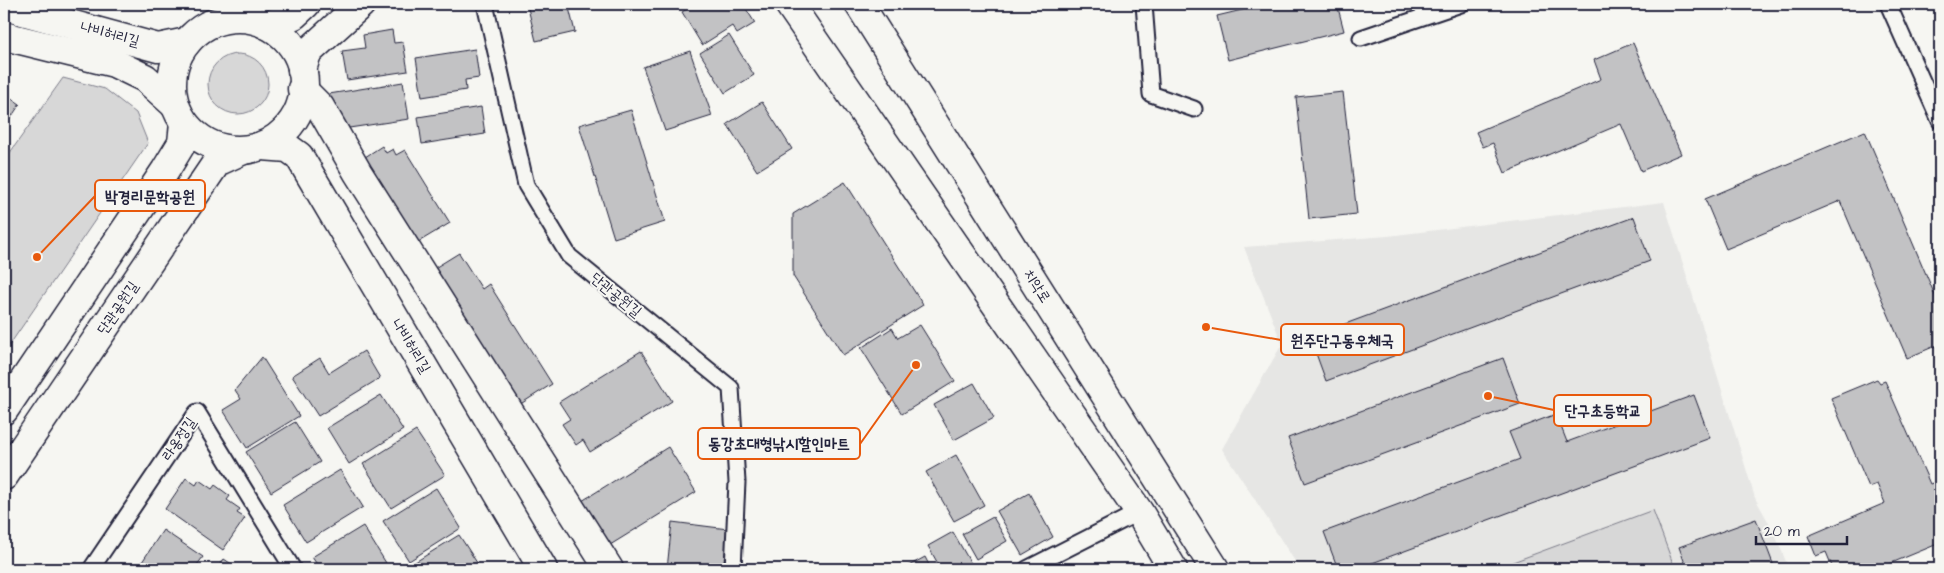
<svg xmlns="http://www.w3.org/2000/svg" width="1944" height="573" viewBox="0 0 1944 573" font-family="'Architects Daughter','Poor Story',sans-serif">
<rect width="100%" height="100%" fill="#f6f6f2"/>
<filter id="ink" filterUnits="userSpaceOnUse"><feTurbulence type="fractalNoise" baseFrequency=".02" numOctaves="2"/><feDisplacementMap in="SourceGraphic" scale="10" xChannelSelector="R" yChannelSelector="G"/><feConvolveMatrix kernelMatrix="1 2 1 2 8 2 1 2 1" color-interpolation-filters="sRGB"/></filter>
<g filter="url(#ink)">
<!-- built -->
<path fill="#e6e6e4" d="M1664,202L1755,498L1774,532L1789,569H1300L1222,449L1282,344L1244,247L1388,236Z"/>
<!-- green -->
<g fill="#d7d7d7" stroke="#7c7c89">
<circle cx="238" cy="84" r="30"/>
<path d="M63,78L105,89L136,113L148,143L4,353V161Z"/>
<path d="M1653,510L1675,569H1494Z"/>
</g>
<!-- building -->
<g fill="#c2c2c4" stroke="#22223b">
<path d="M527,4H568L575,32L536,41Z"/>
<path d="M695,4H743L755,23L737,34L732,26L702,45L682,12Z"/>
<path d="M1267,4H1337L1344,31L1228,60L1217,16Z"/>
<path d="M392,30L394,43L403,42L408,71L347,80L342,51L365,48L363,35Z"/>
<path d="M729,35L754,75L725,93L700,53Z"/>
<path d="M1633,43L1681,154L1641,171L1621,124L1505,173L1493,143L1483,147L1476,132L1601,79L1594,60Z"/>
<path d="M475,49L479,78L465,80L466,90L422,97L416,58Z"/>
<path d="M690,51L712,116L665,131L643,67Z"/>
<path d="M403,82L409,119L336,130L322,107L329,94Z"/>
<path d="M1343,92L1357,214L1309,219L1296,97Z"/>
<path d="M4,93L20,104L4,128Z"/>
<path d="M762,102L792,149L757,171L727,124Z"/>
<path d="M481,107L485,134L422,144L418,117Z"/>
<path d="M631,110L665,222L614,238L579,125Z"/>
<path d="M1865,131L1940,307V344L1907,358L1840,201L1726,249L1705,199Z"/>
<path d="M382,146L386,153L393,149L396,155L405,150L450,223L410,247L362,159Z"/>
<path d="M845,182L923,305L843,355L793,276V214Z"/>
<path d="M1634,217L1650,261L1326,381L1310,337Z"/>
<path d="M459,253L482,289L489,284L552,384L511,410L425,274Z"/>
<path d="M920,325L955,381L902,414L861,348L892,328L898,338Z"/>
<path d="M364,351L380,378L318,416L292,376L320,358L329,373Z"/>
<path d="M641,351L672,401L590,452L583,440L576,445L562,424L570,419L559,402Z"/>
<path d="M262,357L299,416L247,448L223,410L241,399L235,390Z"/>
<path d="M1503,358L1520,404L1305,483L1288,438Z"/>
<path d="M1877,379L1880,383L1885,381L1930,484L1940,480V543L1877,569H1833L1826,552L1816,556L1808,536L1885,503L1877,484L1869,487L1831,398Z"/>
<path d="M974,383L994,418L954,440L934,405Z"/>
<path d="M381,395L403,430L349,464L327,428Z"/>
<path d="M1694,395L1710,438L1356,569H1338L1324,532L1520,459L1509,432L1556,414L1567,442Z"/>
<path d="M295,422L320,462L271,492L246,452Z"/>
<path d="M416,431L445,475L391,508L363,464Z"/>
<path d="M668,447L696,492L602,550L574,506Z"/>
<path d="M956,455L984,505L954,521L926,472Z"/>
<path d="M340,470L363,507L306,542L283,505Z"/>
<path d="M186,478L196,485L199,480L212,489L215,485L230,496L227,500L240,509L237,513L245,518L223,550L165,509Z"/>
<path d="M436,488L461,528L409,561L383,521Z"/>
<path d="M1029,493L1053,537L1022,555L997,511Z"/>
<path d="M993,517L1007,541L976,559L962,534Z"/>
<path d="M1756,519L1775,569H1687L1679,547Z"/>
<path d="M672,522L728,529L723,569H667Z"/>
<path d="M363,526L386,563L376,569H320L312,557Z"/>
<path d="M163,530L203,557L194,569H146L140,565Z"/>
<path d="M953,532L974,569H941L928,546Z"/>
<path d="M459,535L481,569H415L412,564Z"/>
<path d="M925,557L931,569H903Z"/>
<path d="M224,559L239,569H217Z"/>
<path d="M121,563L129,569H117Z"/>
</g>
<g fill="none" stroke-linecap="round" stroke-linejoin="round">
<defs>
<g id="lane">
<path d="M485,4L526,185L569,256L731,388L737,482L733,569"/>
<path d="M1144,4L1151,94L1194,109"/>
<path d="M1888,4L1940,121"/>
<path d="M1361,38L1461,4"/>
<path d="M91,569L197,412L293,569"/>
<path d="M1027,569L1139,512"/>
</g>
<g id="secondary">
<path d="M789,4L1139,512L1173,569"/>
<path d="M859,4L1215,569"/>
<path d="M4,6L158,48L187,42"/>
<circle cx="238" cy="84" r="66"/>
<path d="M267,25L294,15L306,4"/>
<path d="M4,36L114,63L145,78L174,104"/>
<path d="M302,70L307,53L361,4"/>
<path d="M302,89L320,107L358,173L609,569"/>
<path d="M262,146L288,148L299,156L543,569"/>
<path d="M4,410L165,171L182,143L184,123"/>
<path d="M4,476L217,162L241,151"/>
</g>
</defs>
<!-- lane casing -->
<use href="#lane" stroke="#22223b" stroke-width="19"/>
<!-- secondary casing -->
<use href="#secondary" stroke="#22223b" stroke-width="31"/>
<!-- lane -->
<use href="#lane" stroke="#f6f6f2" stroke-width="15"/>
<!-- secondary -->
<use href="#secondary" stroke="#f6f6f2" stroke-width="28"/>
</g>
</g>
<g text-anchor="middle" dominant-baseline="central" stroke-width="4" stroke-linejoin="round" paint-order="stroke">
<!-- street labels -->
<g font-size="15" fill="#22223b" stroke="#f6f6f2">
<text transform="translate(110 34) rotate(15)">나비허리길</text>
<text transform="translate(1037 286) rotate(58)">치악로</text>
<text transform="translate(616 295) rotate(39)">단관공원길</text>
<text transform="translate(118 308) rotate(-56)">단관공원길</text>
<text transform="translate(411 346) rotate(59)">나비허리길</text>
<text transform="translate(179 439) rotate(-56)">라옹정길</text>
</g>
</g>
<!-- callouts -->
<path fill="none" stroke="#e8590c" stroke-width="2" d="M37 257L95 196M1206 327L1281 340M1488 396L1554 410M916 365L860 444"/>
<g fill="#e8590c" stroke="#f6f6f2" stroke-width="2">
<circle cx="37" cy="257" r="5"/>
<circle cx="1206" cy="327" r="5"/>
<circle cx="1488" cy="396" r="5"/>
<circle cx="916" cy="365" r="5"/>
</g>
<g fill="#f6f6f2" stroke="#e8590c" stroke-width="2">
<rect x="95" y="180" width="110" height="31" rx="5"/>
<rect x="1281" y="324" width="123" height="31" rx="5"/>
<rect x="1554" y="395" width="97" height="31" rx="5"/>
<rect x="698" y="428" width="162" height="31" rx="5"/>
</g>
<g font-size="16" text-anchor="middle" font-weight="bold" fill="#22223b">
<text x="150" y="202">박경리문학공원</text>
<text x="1342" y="346">원주단구동우체국</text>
<text x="1603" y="416">단구초등학교</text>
<text x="779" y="449">동강초대형낚시할인마트</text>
</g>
<!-- margin -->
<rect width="1944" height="573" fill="none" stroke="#f6f6f2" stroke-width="20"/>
<rect x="10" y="10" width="1924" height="553" fill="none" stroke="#22223b" stroke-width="2" filter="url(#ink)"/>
<!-- scale -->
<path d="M1756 536v8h91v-8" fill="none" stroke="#22223b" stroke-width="2.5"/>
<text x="1764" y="536" font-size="15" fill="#22223b" stroke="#f6f6f2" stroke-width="4" paint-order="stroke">20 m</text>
</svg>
